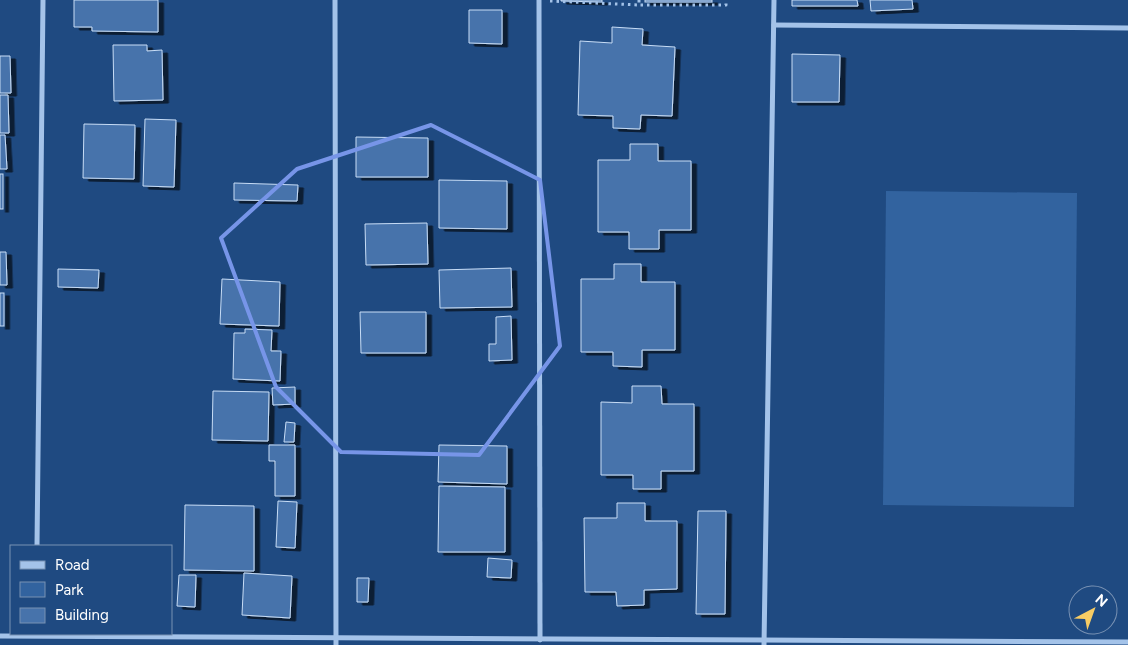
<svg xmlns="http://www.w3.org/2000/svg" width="1128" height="645" viewBox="0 0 1128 645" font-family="Figtree,sans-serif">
<defs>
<filter id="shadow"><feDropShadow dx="5.5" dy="3" stdDeviation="0" flood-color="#0009"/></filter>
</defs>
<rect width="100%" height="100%" fill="#1f4a81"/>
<!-- green -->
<path fill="#32639f" d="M886,191L1077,193L1074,507L883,505Z"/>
<!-- building -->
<g fill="#4773ab" stroke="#c8ddf6" filter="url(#shadow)">
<path d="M74,0H158V32L92,31V27H74Z"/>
<path d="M561,0H602V2L561,1Z"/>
<rect x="645" y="0" width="67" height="2"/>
<path d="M792,0H857L858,6H792Z"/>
<path d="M870,0H912L913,9L871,11Z"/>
<path d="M469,10H502V44L469,43Z"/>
<path d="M612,27L643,29L642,45L675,47L672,116L641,115L640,129L613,128V116L578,115L580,41L612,43Z"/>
<path d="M113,45H147V51L162,50L163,100L114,101Z"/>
<path d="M792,54L840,55L839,102H792Z"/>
<path d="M0,56H10L11,93H0Z"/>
<path d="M0,95H8L9,133H0Z"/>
<path d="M145,119L176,120L174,187L143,186Z"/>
<path d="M84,124L135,125L134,179L83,178Z"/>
<path d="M0,135H5L7,169H0Z"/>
<path d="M356,137L428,138V177H356Z"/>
<path d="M630,144H658V161H691V230H659V249H629V232H598V160H630Z"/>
<rect x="0" y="174" width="3" height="35"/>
<path d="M439,180L507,181V229L439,228Z"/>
<path d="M234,183L298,185L297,201L234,200Z"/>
<path d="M427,223L428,264L366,265L365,224Z"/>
<path d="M0,252H6L7,285H0Z"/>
<path d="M614,264H641V282H675V350H642V367L613,366V352H581V279H614Z"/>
<path d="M511,268L512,307L440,308L439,270Z"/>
<path d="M58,269L99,270L98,288L58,287Z"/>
<path d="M222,279L280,282L279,326L220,324Z"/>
<rect x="0" y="293" width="4" height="33"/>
<path d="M360,312H426V353H361Z"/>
<path d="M511,316L512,360L489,361V344H496V317Z"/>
<path d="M245,329L272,330L271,351H281L280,381L233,379L234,333H245Z"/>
<path d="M632,386H661L662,404H694V471H661V489H633V475H601V402L632,403Z"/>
<path d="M295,387V404L273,405L272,388Z"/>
<path d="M213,391L269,392L268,441L212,440Z"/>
<path d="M286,422L295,423L294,442H284Z"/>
<path d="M269,445H295V496H275V461H269Z"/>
<path d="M439,445L507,446V484L438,482Z"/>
<path d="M439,486L505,487V552H438Z"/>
<path d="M278,501L297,502L295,548L276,547Z"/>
<path d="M617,503H645V521H677V589L644,590V605L617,606L616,592H585L584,518H617Z"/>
<path d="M185,505L254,506V571L184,570Z"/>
<path d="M698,511H726L725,614H696Z"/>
<path d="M488,558L512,560L511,578L487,577Z"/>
<path d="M244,573L292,576L290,618L242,615Z"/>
<path d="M179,575H196L195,607L177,606Z"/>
<path d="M357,578H369L368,602H357Z"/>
</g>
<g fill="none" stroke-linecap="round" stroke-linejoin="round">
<!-- path -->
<g stroke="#a4c3e9" stroke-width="3" stroke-dasharray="2.5 4" stroke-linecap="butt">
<path d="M639,0V5H726V0"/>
<path d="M550,1L639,5"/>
</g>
<!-- minor -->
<g stroke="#a4c3e9" stroke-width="5">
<path d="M335,0L336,645"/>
<path d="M539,0L540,640"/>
<path d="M774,25L1128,28"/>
<path d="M37,546L43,0"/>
<path d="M0,636L1128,642"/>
<path d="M764,645L774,0"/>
</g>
</g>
<!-- marked area -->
<path fill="none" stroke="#7795e8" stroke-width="4" stroke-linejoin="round" d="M431,125L540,180L560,346L479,455L341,452L276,387L221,238L297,169Z"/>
<!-- legend -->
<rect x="10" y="545" width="162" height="90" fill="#1f4a81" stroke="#7992b3"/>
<rect x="20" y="561" width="25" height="8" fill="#a4c3e9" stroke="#7992b3"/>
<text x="55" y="570" font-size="15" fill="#ffffff">Road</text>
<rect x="20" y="582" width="25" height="15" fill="#32639f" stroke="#7992b3"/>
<text x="55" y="595" font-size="15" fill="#ffffff">Park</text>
<rect x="20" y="608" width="25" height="15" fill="#4773ab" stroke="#7992b3"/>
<text x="55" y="620" font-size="15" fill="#ffffff">Building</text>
<!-- north arrow -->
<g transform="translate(1093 610) rotate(41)"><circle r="24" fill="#1f4a81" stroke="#7992b3"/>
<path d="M0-4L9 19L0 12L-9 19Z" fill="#f7cc64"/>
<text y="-8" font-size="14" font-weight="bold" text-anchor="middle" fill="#ffffff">N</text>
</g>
</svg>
